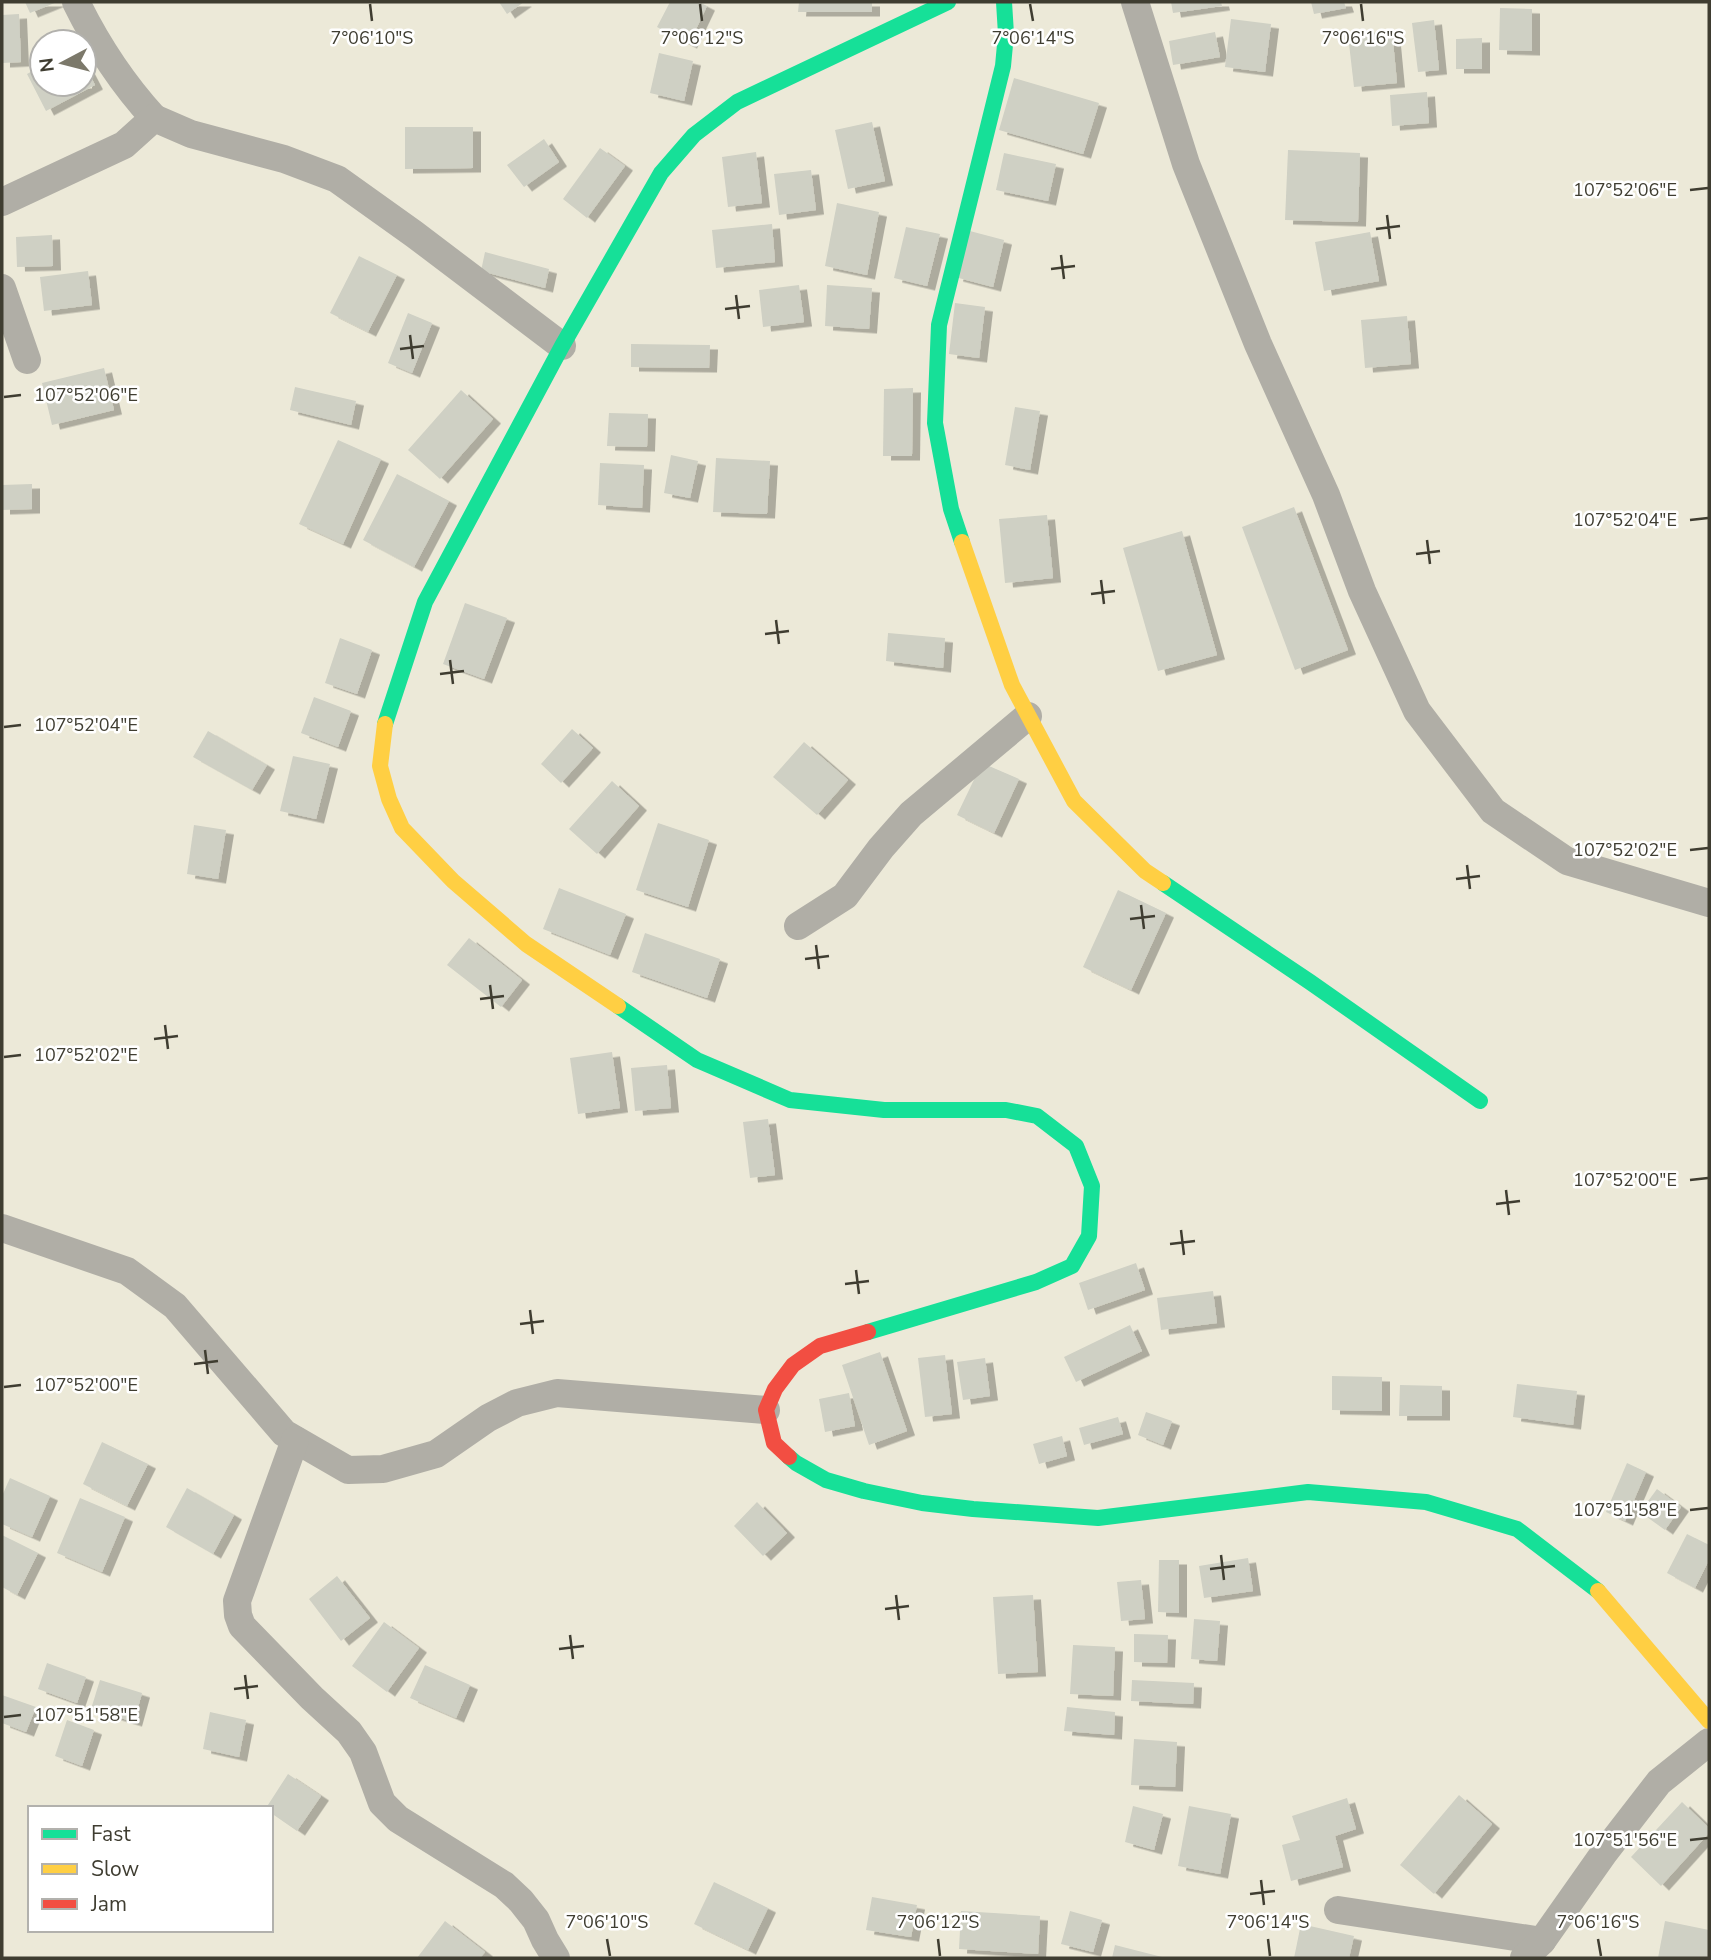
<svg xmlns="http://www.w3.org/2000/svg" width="1711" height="1960" viewBox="0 0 1711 1960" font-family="'Nunito Sans',sans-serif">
<defs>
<filter id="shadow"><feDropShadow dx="8" dy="4.5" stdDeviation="0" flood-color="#0004"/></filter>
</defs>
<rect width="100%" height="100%" fill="#ece9d8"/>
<!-- building -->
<g fill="#cfd0c4" filter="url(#shadow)">
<path d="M25,2H57L30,13Z"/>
<path d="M499,2H524L507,14Z"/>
<path d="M670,2H699L707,6L689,44L657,27Z"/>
<path d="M799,2H872V12H798Z"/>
<path d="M1171,2H1221L1222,6L1173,13Z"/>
<path d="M1311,2H1344L1346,8L1314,14Z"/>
<path d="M1500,8L1532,9V51L1499,50Z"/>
<path d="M19,14L21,62L2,63V15Z"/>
<path d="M1231,19L1271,24L1265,72L1225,67Z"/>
<path d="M1434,20L1439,70L1418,72L1412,23Z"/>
<path d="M1392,31L1397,83L1354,87L1348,35Z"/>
<path d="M1215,32L1220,57L1173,65L1169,41Z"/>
<path d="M1482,38V69H1456V39Z"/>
<path d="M659,53L693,61L684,101L650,93Z"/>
<path d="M84,64L95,85L46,111L27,74L42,66V84H84Z"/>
<path d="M1014,78L1099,103L1083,154L999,130Z"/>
<path d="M1427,92L1429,123L1392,126L1390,95Z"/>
<path d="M872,122L885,181L848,189L835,130Z"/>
<path d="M405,127H473V168L405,169Z"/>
<path d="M544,139L559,162L524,187L507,165Z"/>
<path d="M600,148L625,166L587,218L563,199Z"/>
<path d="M1288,150L1360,153L1358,222L1285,220Z"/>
<path d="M756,152L762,203L728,207L722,157Z"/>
<path d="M1004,153L1056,164L1048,201L996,190Z"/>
<path d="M811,170L816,210L779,215L774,174Z"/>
<path d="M837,203L879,212L867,275L825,266Z"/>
<path d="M772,224L775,262L716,268L712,230Z"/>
<path d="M906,227L940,234L927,286L894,278Z"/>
<path d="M966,230L1004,240L993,287L955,277Z"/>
<path d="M1370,232L1379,281L1324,291L1315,242Z"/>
<path d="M52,235L53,266L17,267L16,237Z"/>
<path d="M485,252L549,269L545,288L481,271Z"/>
<path d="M359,256L397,275L368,332L330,313Z"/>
<path d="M88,271L92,305L44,311L40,277Z"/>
<path d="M799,285L804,322L763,327L759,290Z"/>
<path d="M827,285L872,288L869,329L825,326Z"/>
<path d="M955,303L985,307L979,358L949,354Z"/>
<path d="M408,313L432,323L412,373L388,363Z"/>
<path d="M1407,316L1411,364L1365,368L1361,320Z"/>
<path d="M631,344L710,345L709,368L631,367Z"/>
<path d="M104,368L114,410L52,425L42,383Z"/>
<path d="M295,387L356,401L351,425L290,410Z"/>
<path d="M913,388L912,456H883L884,389Z"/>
<path d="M461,390L493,419L440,479L408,450Z"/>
<path d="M1015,407L1040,411L1030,470L1005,465Z"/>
<path d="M609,413L648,414L647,447L607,446Z"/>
<path d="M338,440L381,459L343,544L299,524Z"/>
<path d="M671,455L698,461L690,498L664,493Z"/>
<path d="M716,458L770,461L767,514L713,512Z"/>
<path d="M600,463L644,465L642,508L598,505Z"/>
<path d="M397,474L449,501L414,567L363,540Z"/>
<path d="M32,484V509L2,510V485Z"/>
<path d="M1294,507L1348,650L1295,670L1242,527Z"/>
<path d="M1047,515L1053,578L1005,583L999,519Z"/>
<path d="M1182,531L1217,655L1158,671L1123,548Z"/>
<path d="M465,603L507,618L484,679L443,664Z"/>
<path d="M888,633L945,638L943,668L886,661Z"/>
<path d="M340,638L372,650L357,694L325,683Z"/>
<path d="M314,697L351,711L338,747L301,733Z"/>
<path d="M572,729L593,748L561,783L541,764Z"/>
<path d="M208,731L267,765L252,790L193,757Z"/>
<path d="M804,742L848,780L817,815L773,777Z"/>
<path d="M293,756L330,764L316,819L280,811Z"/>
<path d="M982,763L1019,779L994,833L957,815Z"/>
<path d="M612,781L639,806L597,854L569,829Z"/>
<path d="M658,823L709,840L688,907L636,890Z"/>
<path d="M194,825L226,830L218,879L187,874Z"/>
<path d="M559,888L626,914L610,955L543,929Z"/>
<path d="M1118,890L1166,913L1131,990L1083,967Z"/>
<path d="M645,933L720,959L707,998L632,972Z"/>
<path d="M469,938L522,980L501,1007L447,965Z"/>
<path d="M612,1052L620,1108L578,1114L570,1058Z"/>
<path d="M667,1065L671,1108L635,1111L631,1068Z"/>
<path d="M768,1119L775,1175L750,1178L743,1122Z"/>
<path d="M1136,1263L1145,1290L1088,1310L1079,1283Z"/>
<path d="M1213,1291L1217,1323L1161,1330L1157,1298Z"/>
<path d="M1130,1325L1142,1351L1076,1382L1064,1357Z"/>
<path d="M880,1352L907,1431L869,1445L842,1365Z"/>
<path d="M945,1355L952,1414L925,1417L918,1358Z"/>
<path d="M985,1358L990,1396L963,1400L957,1362Z"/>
<path d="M1332,1376L1382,1377V1411L1332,1410Z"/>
<path d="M1517,1384L1577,1391L1573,1425L1513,1417Z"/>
<path d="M1400,1385L1442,1386V1416H1399Z"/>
<path d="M849,1393L855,1426L825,1432L819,1399Z"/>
<path d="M1146,1412L1172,1421L1163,1445L1138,1435Z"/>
<path d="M1118,1417L1123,1434L1084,1445L1079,1428Z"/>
<path d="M1062,1436L1067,1456L1039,1464L1033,1444Z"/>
<path d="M102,1442L148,1464L127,1506L83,1484Z"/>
<path d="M1627,1463L1646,1472L1625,1521L1606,1512Z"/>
<path d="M10,1478L50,1496L32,1537L2,1524V1496Z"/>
<path d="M187,1488L234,1515L213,1554L166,1527Z"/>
<path d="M1657,1489L1681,1507L1665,1530L1640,1512Z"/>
<path d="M80,1498L125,1517L102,1572L57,1553Z"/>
<path d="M757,1502L787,1533L763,1556L734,1526Z"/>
<path d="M1687,1534L1709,1545V1560L1695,1588L1667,1573Z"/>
<path d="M2,1535L38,1553L17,1595L2,1587Z"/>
<path d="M1248,1558L1253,1591L1204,1598L1199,1566Z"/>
<path d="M1159,1560H1179V1613L1158,1612Z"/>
<path d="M337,1576L370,1618L341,1641L309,1599Z"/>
<path d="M1141,1580L1145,1619L1121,1621L1117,1582Z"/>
<path d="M1033,1595L1038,1672L998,1674L993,1597Z"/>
<path d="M1194,1619L1220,1621L1217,1661L1191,1659Z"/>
<path d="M384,1622L419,1648L387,1692L352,1666Z"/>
<path d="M1134,1634L1168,1635L1167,1663L1134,1662Z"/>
<path d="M1073,1645L1115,1647L1113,1696L1070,1694Z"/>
<path d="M47,1663L86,1677L77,1703L38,1689Z"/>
<path d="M425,1665L470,1685L456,1718L410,1698Z"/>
<path d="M100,1680L142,1693L134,1722L91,1709Z"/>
<path d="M1132,1680L1194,1683L1193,1704L1131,1701Z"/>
<path d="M2,1695L36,1707L26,1732L2,1723Z"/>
<path d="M1067,1707L1115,1712L1114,1735L1064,1731Z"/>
<path d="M210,1712L246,1720L239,1757L203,1749Z"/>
<path d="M67,1720L94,1730L82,1766L55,1756Z"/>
<path d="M1134,1739L1177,1742L1175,1787L1131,1785Z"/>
<path d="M288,1774L321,1796L297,1831L271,1813V1808H266Z"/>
<path d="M1459,1795L1492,1824L1434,1894L1400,1865Z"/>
<path d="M1347,1798L1356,1829L1335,1836L1343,1867L1291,1881L1282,1845L1300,1840L1292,1816Z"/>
<path d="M1682,1802L1709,1828V1833L1661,1886L1631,1857Z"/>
<path d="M1133,1806L1163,1814L1154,1850L1125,1842Z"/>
<path d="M1189,1806L1231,1814L1220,1874L1178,1866Z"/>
<path d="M714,1882L768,1908L748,1950L694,1924Z"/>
<path d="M872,1897L917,1905L911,1937L866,1930Z"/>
<path d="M961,1911L1040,1916L1038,1954L959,1949Z"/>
<path d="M1070,1911L1102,1920L1093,1952L1061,1944Z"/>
<path d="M445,1921L485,1952L480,1958H417Z"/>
<path d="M1665,1921L1709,1930V1958H1658Z"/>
<path d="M1301,1924L1354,1936L1349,1958H1294Z"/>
<path d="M1115,1945L1162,1957V1958H1112Z"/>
</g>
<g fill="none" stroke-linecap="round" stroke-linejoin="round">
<!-- street -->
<g stroke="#b0aea6" stroke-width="28">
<path d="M76,2C97,45 122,83 154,118"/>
<path d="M1135,2L1186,164L1258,344L1326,495L1362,591L1417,711L1493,811L1567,861L1709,903"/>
<path d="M2,202L124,145L154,118L191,134L284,159L337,179L414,234L562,346"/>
<path d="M2,288L27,360"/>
<path d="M798,926L845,896L881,848L911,814L1028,716"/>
<path d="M2,1228L127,1271L175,1306L284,1433L348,1470L383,1469L436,1454L488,1418L517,1403L557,1393L766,1410"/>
<path d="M295,1440L237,1601L238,1615L242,1626L312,1698L349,1732L363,1752L382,1803L398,1819L504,1885L521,1901L536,1920L545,1940L556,1958"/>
<path d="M1338,1910L1542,1941"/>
<path d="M1524,1958L1542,1941L1604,1853L1659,1782L1709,1742"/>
</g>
<!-- fast -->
<g stroke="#16e098" stroke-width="16">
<path d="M962,542L951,509L935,423L939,325L1003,66L1006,34L1004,2"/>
<path d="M385,724L425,602L562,346L661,173L694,135L737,102L948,2"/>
<path d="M1163,883L1310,982L1480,1101"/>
<path d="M618,1006L697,1060L790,1100L884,1110H1006L1037,1116L1076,1146L1092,1186L1089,1236L1072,1266L1036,1282L868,1332"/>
<path d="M789,1457L796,1463L826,1480L864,1491L922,1503L973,1509L1098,1518L1308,1492L1426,1502L1517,1529L1598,1591"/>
</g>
<!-- slow -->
<g stroke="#ffcf43" stroke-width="16">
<path d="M962,542L1012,685L1074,801L1145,871L1163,883"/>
<path d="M385,724L380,766L389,799L402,828L453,881L526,944L618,1006"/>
<path d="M1598,1591L1709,1721"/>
</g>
<!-- jam -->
<path stroke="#f24e42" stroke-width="16" d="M789,1457L774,1443L766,1410L775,1389L793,1365L820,1346L868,1332"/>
</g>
<!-- ticks -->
<path fill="none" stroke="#3f3d31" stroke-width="2.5" d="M370,4L372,21M700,4L702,21M1030,4L1033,21M1361,4L1363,21M1690,190L1708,188M1387,215L1390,239M1376,229L1400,226M1061,255L1064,279M1051,269L1075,266M736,295L739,319M725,309L750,306M410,335L413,359M400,349L424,346M4,397L21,395M1690,520L1708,518M1427,540L1430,564M1416,554L1440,551M1101,580L1104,604M1091,594L1115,591M776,620L779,644M765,634L789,631M450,660L453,684M440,674L464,671M4,727L21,725M1690,850L1708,848M1467,865L1470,889M1456,879L1480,876M1141,905L1144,929M1130,919L1155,916M816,945L819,969M805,959L829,956M490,985L493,1009M480,999L504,996M165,1025L168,1049M154,1039L178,1036M4,1057L21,1055M1690,1180L1708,1178M1506,1190L1509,1215M1496,1204L1520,1201M1181,1230L1184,1255M1170,1244L1195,1241M856,1270L859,1294M845,1284L869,1281M530,1310L533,1334M520,1324L544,1321M205,1350L208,1374M194,1364L218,1361M4,1387L21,1385M1690,1510L1708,1508M1221,1555L1224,1580M1210,1569L1235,1566M896,1595L899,1620M885,1609L909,1606M570,1635L573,1659M559,1649L584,1646M245,1675L248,1699M234,1689L258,1686M4,1717L21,1715M1690,1840L1708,1838M1261,1880L1264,1905M1250,1894L1275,1891M607,1939L610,1956M938,1939L940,1956M1268,1939L1270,1956M1598,1939L1601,1956"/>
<g font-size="18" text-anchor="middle" fill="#3f3d31" stroke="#fff" stroke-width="5" stroke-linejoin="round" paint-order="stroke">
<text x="372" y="44">7°06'10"S</text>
<text x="702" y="44">7°06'12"S</text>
<text x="1033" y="44">7°06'14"S</text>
<text x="1363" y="44">7°06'16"S</text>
<text x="1625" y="196">107°52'06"E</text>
<text x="86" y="401">107°52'06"E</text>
<text x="1625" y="526">107°52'04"E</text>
<text x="86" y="731">107°52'04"E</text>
<text x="1625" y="856">107°52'02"E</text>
<text x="86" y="1061">107°52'02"E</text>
<text x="1625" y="1186">107°52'00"E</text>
<text x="86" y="1391">107°52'00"E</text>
<text x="1625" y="1516">107°51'58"E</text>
<text x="86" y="1721">107°51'58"E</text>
<text x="1625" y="1846">107°51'56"E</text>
<text x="607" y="1928">7°06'10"S</text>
<text x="938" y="1928">7°06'12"S</text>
<text x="1268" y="1928">7°06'14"S</text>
<text x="1598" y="1928">7°06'16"S</text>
</g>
<!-- border -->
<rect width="1711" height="1960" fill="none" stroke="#3f3d31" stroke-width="7"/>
<!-- legend -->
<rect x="28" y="1806" width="245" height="126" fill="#ffffff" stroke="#b2b1ad" stroke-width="2"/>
<rect x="42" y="1829" width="35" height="10" fill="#16e098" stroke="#b2b1ad" stroke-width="2"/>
<text x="91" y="1841" font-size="21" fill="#3f3d31">Fast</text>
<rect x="42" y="1864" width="35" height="10" fill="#ffcf43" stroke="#b2b1ad" stroke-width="2"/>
<text x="91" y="1876" font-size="21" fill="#3f3d31">Slow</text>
<rect x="42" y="1899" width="35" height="10" fill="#f24e42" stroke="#b2b1ad" stroke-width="2"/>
<text x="91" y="1911" font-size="21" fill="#3f3d31">Jam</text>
<!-- north arrow -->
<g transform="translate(63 63) rotate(263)"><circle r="33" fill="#ffffff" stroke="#b2b1ad" stroke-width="2"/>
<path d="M0-5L12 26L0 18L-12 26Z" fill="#7c796b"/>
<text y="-10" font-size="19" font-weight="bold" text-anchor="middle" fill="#3f3d31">N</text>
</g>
</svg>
